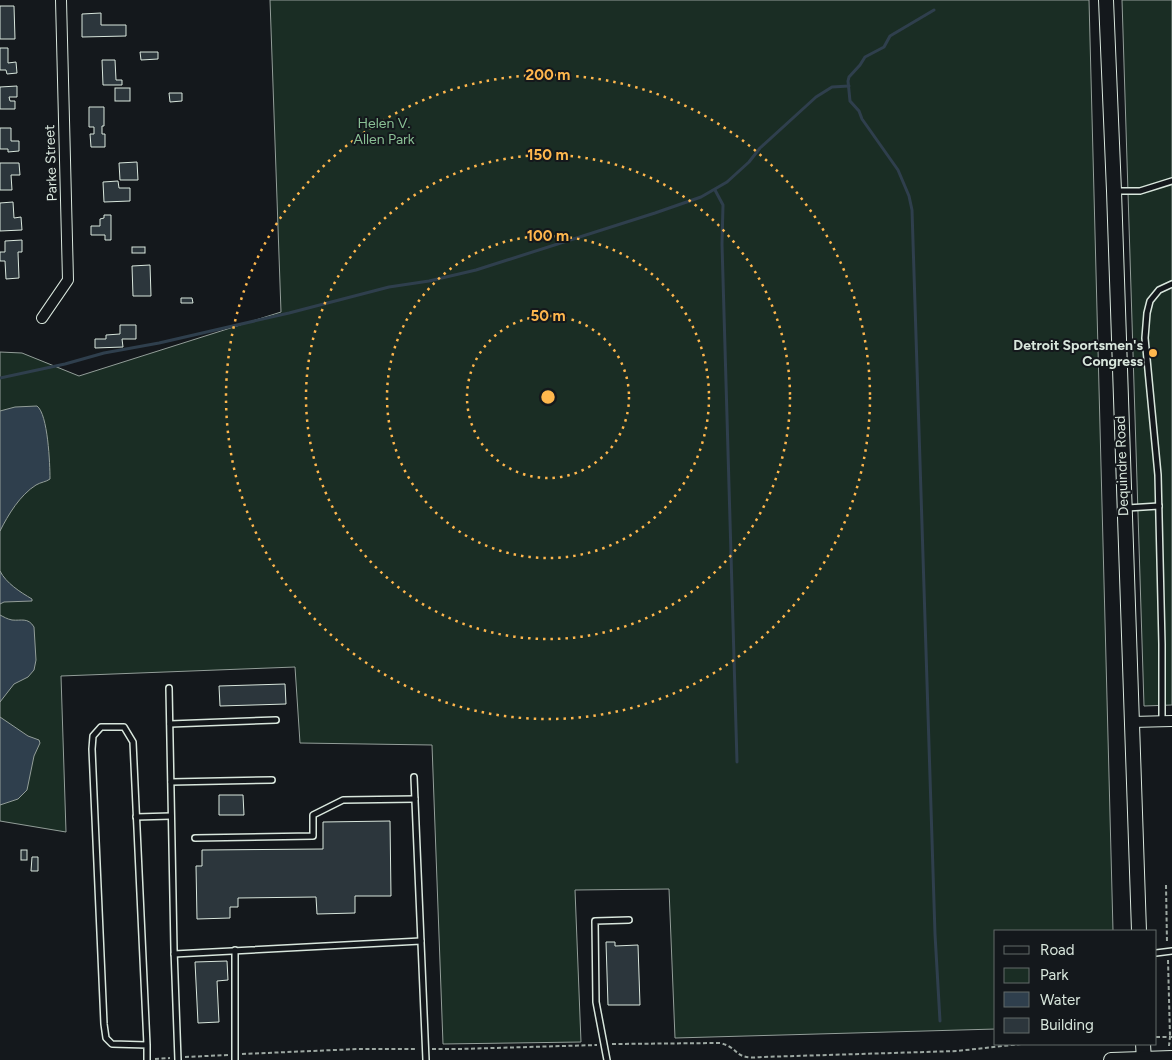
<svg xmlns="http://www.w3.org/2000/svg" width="1172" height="1060" viewBox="0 0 1172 1060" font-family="Figtree,sans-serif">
<rect width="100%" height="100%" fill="#14181c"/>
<!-- green -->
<g fill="#1a2d24" stroke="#939e99">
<path d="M270,0H1089L1113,931H996V1029L675,1038L669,889L575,890L581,1042L443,1044L432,745L300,743L295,667L61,676L66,832L0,821V352L22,353L79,376L281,312Z"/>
<path d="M1122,0H1172V705L1144,706Z"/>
</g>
<!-- water -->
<g fill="#2f3f4d" stroke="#939e99">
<path d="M37,406C48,414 50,464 50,479C46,482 41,482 36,485C20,495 8,515 0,531V411L15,407Z"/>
<path d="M0,571C6,583 20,592 32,599V601L4,602L0,604Z"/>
<path d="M0,615C4,617 7,619 12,620C21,621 28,617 34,627L36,660L34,670L28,677L14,684L0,702Z"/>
<path d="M0,717L28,736L39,740L40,743L34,756L27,790L18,799L0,805Z"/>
</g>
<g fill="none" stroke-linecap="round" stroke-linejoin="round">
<!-- stream -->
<g stroke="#2f3f4d" stroke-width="3">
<path d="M934,10L890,36L884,47L865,57L860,65L849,77L848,81L850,101L859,111L862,119L898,170L909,196L912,210L935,934L940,1021"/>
<path d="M715,190L723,205L722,244L737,762"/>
<path d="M0,378L65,364L104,353L159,343L289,313L389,287L429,281L476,270L655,213L701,197L727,182L749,162L760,148L816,97L832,87L849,86"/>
</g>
</g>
<!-- building -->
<g fill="#2c363c" stroke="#d8e6dc">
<path d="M0,6H14L15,39H0Z"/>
<path d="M101,13V25H126V36L82,37V14Z"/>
<path d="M0,48H8V63L16,62L17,73L7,74L6,70H0Z"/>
<path d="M140,52H158V59L141,60Z"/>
<path d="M102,60H115L116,80H122V85H103Z"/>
<path d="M17,86V97H9L10,101H15V109H0V87Z"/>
<rect x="115" y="88" width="15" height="13"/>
<path d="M169,93H182V101L170,102Z"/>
<path d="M89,107H104V126H102V134H105V147H91L90,134H94V127H89Z"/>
<path d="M0,128H11V141H19V151L8,152V149H0Z"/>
<path d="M137,162L138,180H120L119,163Z"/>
<path d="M0,163H19L20,175H11L12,190H0Z"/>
<path d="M118,181L119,188H130V201L104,202L103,182Z"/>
<path d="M13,202L14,218L21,217L22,230L0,231V203Z"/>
<path d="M104,215H111V240H105V235H91V226H100V219L104,218Z"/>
<path d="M22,240V252H18L19,278L6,279L5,261H0V252H5V241Z"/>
<rect x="132" y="247" width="13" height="6"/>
<path d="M150,265L151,296H133L132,266Z"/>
<path d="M181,298H192L193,303H181Z"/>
<path d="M120,325H136V339H122L123,347L95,348V339H106V335L120,334Z"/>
<path d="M285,684L286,704L220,706L219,686Z"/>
<path d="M219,795H243L244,815H219Z"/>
<path d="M390,821L391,896H355V913L317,914L316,897L238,898V907H230V918L197,919L196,866H202V850L323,849V822Z"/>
<rect x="21" y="850" width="6" height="10"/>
<path d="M32,857H38V871H31Z"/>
<path d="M606,942H615V946L638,945L640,1005H608Z"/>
<path d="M227,961L228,980L217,981L219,1022L198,1023L195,962Z"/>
</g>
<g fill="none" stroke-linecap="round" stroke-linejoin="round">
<defs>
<g id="lane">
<path d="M1115,191H1140L1172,181"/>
<path d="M1127,508L1159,506"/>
<path d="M169,688L174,949L178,1060"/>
<path d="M1162,721V644L1158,475L1145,338L1147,313L1150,301L1159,290L1172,284"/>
<path d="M170,724L276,720"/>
<path d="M414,777L426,1060"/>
<path d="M171,782L272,780"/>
<path d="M136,817L171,816"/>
<path d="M195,838L313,836V815L343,800L415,799"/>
<path d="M235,950V1060"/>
<path d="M1156,953L1172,951"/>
<path d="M174,954L421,941"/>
<path d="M147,1045L112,1044L106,1038L104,1024L92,749L93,736L101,727H124L133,742L147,1045V1060"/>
<path d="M607,1060L596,1002L595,921L629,920"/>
</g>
<g id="street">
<path d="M42,318L68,280L61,0"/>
<path d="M1131,722L1172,721"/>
</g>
<g id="secondary">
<path d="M1106,0L1114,191L1139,931"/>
<path d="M1143,1044L1144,1060"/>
<path d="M1111,1060L1172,1058"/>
</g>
</defs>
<!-- lane casing -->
<use href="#lane" stroke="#d8e6dc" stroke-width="8"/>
<!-- street casing -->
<use href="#street" stroke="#d8e6dc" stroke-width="12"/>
<!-- secondary casing -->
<use href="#secondary" stroke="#d8e6dc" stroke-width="16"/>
<!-- path -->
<g stroke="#9da8a2" stroke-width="2" stroke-dasharray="4 2.5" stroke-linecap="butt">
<path d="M1166,885L1167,943"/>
<path d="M1168,960L1170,1037H1172"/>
<path d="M1156,1037H1170L1169,1046"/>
<path d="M612,1044L720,1043C741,1048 732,1060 762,1057L957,1051L1021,1044"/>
<path d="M432,1049H458L597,1045"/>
<path d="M242,1054L358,1049H417"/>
<path d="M185,1057L228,1055"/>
<path d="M155,1059L170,1058"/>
</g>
<!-- lane -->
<use href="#lane" stroke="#14181c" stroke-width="5"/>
<!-- street -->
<use href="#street" stroke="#14181c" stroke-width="10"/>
<!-- secondary -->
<use href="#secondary" stroke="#14181c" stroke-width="14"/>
</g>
<!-- distance rings -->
<g fill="none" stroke="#ffb74d" stroke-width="2.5" stroke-dasharray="2.5 5">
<circle cx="548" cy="397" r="81"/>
<circle cx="548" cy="397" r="161"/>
<circle cx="548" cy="397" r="242"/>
<circle cx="548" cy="397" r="322"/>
</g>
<!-- markers -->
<circle fill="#ffb74d" stroke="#14181c" stroke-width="2" cx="1153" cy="353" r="5"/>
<g text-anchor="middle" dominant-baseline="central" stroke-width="4" stroke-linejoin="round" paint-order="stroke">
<!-- park labels -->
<g font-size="14" fill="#8ac095" stroke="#14181c">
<text x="384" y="123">Helen V.<tspan x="384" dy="16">Allen Park</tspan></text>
</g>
<!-- street labels -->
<g font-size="14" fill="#d8e6dc" stroke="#14181c">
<text transform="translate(51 163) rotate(-92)">Parke Street</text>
<text transform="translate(1122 466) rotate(-92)">Dequindre Road</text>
</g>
<!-- poi labels -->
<g font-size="14" font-weight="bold" fill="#d8e6dc" stroke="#14181c" text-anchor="end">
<text x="1143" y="345">Detroit Sportsmen's<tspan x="1143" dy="16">Congress</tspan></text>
</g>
</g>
<circle cx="548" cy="397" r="8" fill="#ffb74d" stroke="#14181c" stroke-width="2.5"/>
<g font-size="15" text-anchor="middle" font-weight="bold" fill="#ffb74d" stroke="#14181c" stroke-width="4" stroke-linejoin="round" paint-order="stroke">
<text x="548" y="80">200 m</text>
<text x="548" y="160">150 m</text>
<text x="548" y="241">100 m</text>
<text x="548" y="321">50 m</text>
</g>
<!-- legend -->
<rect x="994" y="930" width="162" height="115" fill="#14181c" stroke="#626a69"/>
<rect x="1004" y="946" width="25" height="8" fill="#14181c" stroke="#626a69"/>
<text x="1040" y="955" font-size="15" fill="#d8e6dc">Road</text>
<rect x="1004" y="968" width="25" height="15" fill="#1a2d24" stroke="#626a69"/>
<text x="1040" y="980" font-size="15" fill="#d8e6dc">Park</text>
<rect x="1004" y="992" width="25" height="15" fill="#2f3f4d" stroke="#626a69"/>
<text x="1040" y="1005" font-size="15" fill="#d8e6dc">Water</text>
<rect x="1004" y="1018" width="25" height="15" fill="#2c363c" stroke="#626a69"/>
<text x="1040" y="1030" font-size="15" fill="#d8e6dc">Building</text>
</svg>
